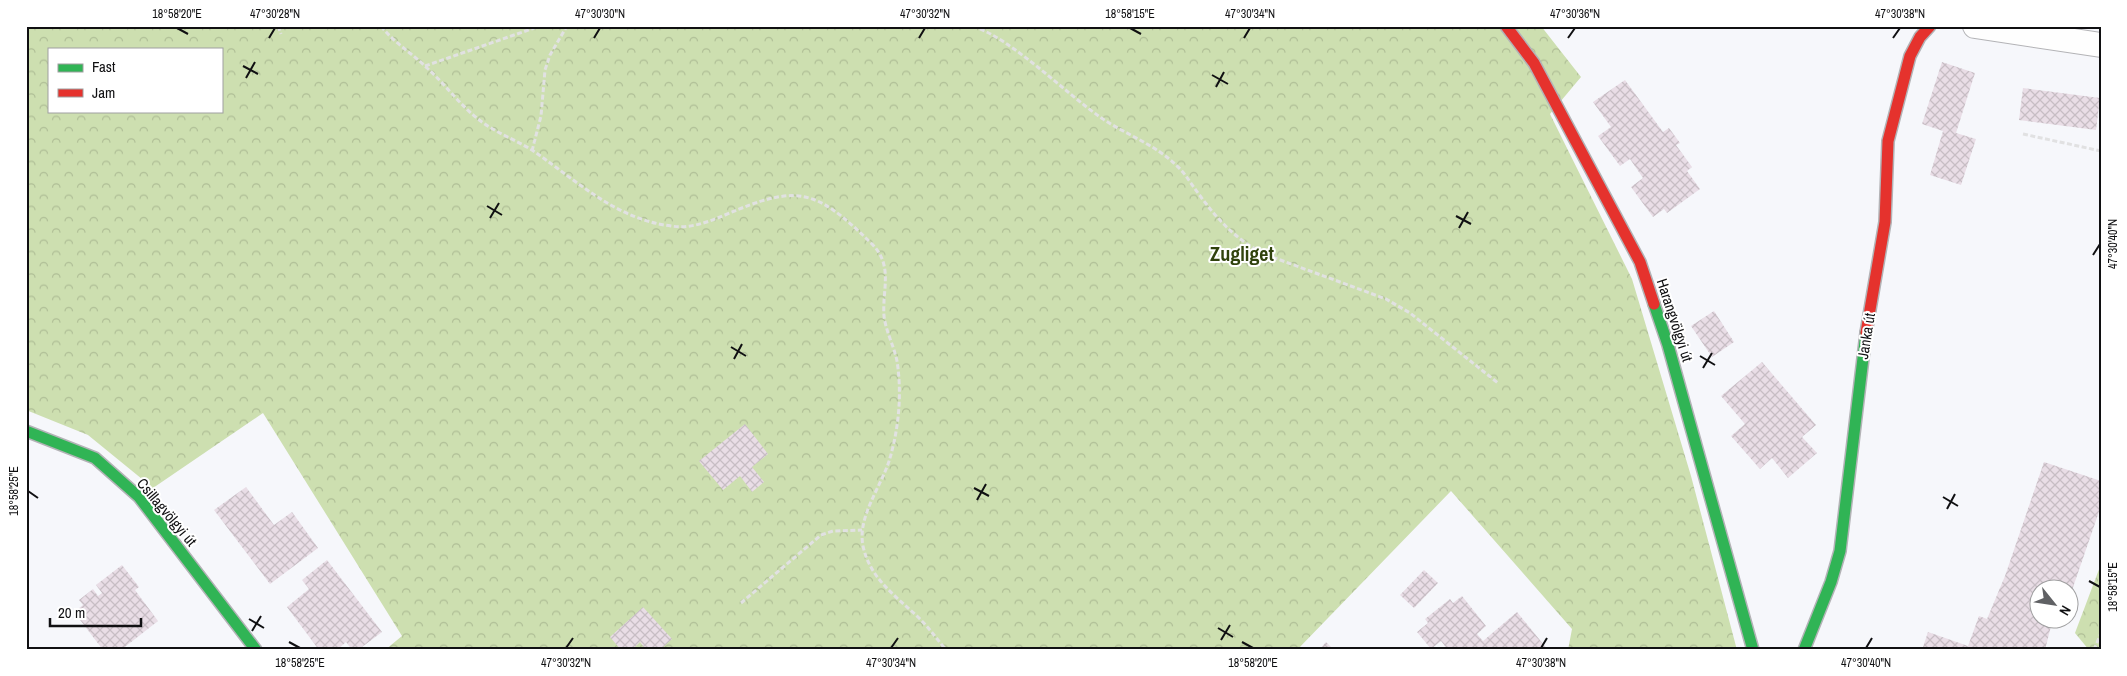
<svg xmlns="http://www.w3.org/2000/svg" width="2127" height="676" viewBox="0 0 2127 676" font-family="'Archivo Narrow',sans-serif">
<defs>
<pattern id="forest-crowns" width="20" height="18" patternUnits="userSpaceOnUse" patternTransform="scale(1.25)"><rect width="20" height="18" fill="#cddfb0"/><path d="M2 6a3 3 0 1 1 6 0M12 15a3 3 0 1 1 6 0" fill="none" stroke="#afbe96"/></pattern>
<pattern id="building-cross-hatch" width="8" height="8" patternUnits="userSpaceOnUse" patternTransform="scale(1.25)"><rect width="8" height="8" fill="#e9dde6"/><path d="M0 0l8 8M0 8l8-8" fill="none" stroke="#c7bdc4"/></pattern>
</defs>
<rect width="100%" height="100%" fill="#f6f7fb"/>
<!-- forest -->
<g fill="url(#forest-crowns)" fill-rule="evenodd">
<path d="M26,26H1541L1581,77L1550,114L1632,279L1691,476L1737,650H1568L1572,629L1451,491L1297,650H385L402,636L263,413L153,488L88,435L26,410ZM49,49H221V111H49Z"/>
<path d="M2101,564V650H2089L2075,633Z"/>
</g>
<!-- building -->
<g fill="url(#building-cross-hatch)">
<path d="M1942,62L1975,73L1956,133L1976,139L1961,185L1930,175L1943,131L1922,124Z"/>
<path d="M1625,80L1663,132L1669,128L1680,143L1676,145L1692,167L1687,171L1700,189L1667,213L1664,209L1653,217L1631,187L1643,178L1630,159L1620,166L1598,136L1611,127L1593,102Z"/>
<path d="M2023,88L2100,98L2096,130L2019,120Z"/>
<path d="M1714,311L1734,342L1712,357L1691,326Z"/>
<path d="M1762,362L1816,425L1802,437L1817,453L1788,478L1772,458L1760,469L1731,436L1745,424L1721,396Z"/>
<path d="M745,424L768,454L752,467L764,482L752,492L740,476L723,490L699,461Z"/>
<path d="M2044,462L2101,481V506L2070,596V588H2040V618H2053L2045,650H1922L1928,632L1968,646L1979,616L1987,619L2005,576Z"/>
<path d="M246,487L274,525L292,512L318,548L270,584L214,510Z"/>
<path d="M327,560L382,632L358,650H352L346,642L337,650H319L287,607L309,589L302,580Z"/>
<path d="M122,565L139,587L135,590L158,621L121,650H103L74,612L83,605L79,600L93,589L98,596L102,593L96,585Z"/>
<path d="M1424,570L1438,583L1414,608L1400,595Z"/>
<path d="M1462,596L1486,626L1477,634L1483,641L1517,612L1548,650H1448L1441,641L1431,649L1417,632L1428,623L1425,619L1450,599L1453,603Z"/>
<path d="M643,607L672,639L660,650H646L640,642L632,650H621L610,637Z"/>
<path d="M1326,642L1334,650H1319Z"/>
</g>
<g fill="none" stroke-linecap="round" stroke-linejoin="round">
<defs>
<path id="street" d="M1975,26L2101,45"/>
<g id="fast">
<path d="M1654,304L1668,345L1753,650"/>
<path d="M26,431L95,458L139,497L256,650"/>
<path d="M1804,650L1831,582L1840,551L1866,333"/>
</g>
<g id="jam">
<path d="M1506,26L1534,63L1640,262L1654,304"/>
<path d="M1866,333L1885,222L1888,141L1910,56L1920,37L1930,26"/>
</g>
</defs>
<!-- street casing -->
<use href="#street" stroke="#b3b3b6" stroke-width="26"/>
<!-- fast casing -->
<use href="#fast" stroke="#b3b3b6" stroke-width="14"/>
<!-- jam casing -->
<use href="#jam" stroke="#b3b3b6" stroke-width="14"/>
<!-- path -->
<g stroke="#e1e1e2" stroke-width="3" stroke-dasharray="5 2.5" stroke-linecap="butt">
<path d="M278,26L281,34"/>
<path d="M381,26C394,43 412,53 427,68C445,84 459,104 478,119C494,132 514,139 532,150C576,180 615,219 671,226C690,229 708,222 725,215C797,184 815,188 871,243C894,265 882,289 884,316C886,332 894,346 897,361C902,393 899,427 890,458C882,486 857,516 863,546C870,579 896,596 919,618C929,628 937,639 946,650"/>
<path d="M973,26C1013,40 1063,91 1100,117C1124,134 1155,144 1177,166C1185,173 1191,184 1198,193C1217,219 1235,239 1264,254L1386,299L1410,313L1498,383"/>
<path d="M425,66L540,26"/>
<path d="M2023,134L2101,151"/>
<path d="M532,151L541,116L545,70L550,55L567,26"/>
<path d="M741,603L821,535L833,531L862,530"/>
<path d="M2094,650L2101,633"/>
</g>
<!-- street -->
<use href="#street" stroke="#fefefe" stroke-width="24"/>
<!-- fast -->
<use href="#fast" stroke="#30b455" stroke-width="11"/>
<!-- jam -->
<use href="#jam" stroke="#e5322d" stroke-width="11"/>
</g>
<!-- ticks -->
<path fill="none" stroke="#101012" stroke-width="2" d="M177,28L188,34M1130,28L1141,34M269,38L275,28M594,38L600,28M919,38L925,28M1244,38L1250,28M1568,38L1575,28M1893,38L1900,28M243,66L258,74M1212,75L1228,84M246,78L255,62M1216,87L1224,72M487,206L502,215M1456,216L1471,224M490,218L499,203M1459,228L1468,212M2093,255L2100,244M731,347L746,356M1700,356L1715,365M734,359L742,344M1703,368L1712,353M974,488L989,496M28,491L38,498M1943,497L1958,506M977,500L986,484M1947,509L1955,494M2089,581L2100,587M249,619L264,628M1218,628L1233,637M252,631L261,616M1221,640L1230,625M289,642L300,648M1242,642L1253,648M566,648L573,638M891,648L898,638M1541,648L1547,638M1866,648L1872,638"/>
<g text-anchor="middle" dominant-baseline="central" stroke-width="4" stroke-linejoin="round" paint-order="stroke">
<!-- street labels -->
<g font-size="15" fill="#101012" stroke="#fff">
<text transform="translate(1675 320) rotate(72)">Harangvölgyi út</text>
<text transform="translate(1866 336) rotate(-81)">Janka út</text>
<text transform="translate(167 512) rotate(50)">Csillagvölgyi út</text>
</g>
<!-- district labels -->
<g font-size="20" font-weight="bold" fill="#30420c" stroke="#fff">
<text x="1242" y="253">Zugliget</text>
</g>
</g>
<!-- border -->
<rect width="2127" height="676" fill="none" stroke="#ffffff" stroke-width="55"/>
<!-- legend -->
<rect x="48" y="48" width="175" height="65" fill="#ffffff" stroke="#9f9fa0"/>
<rect x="58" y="64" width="25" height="8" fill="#30b455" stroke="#9f9fa0"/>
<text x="92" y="72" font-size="15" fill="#101012">Fast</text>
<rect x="58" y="89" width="25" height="8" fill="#e5322d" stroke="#9f9fa0"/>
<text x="92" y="98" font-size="15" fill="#101012">Jam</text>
<!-- north arrow -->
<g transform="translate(2054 604) rotate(120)"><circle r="24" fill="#ffffff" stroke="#9f9fa0"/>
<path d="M0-4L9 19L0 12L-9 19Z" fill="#606164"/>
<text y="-8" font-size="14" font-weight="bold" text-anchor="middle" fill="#101012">N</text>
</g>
<!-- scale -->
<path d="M50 618v8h91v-8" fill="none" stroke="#101012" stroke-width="2.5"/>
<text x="58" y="618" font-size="15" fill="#101012" stroke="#ffffff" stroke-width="4" paint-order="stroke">20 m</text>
<rect x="28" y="28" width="2072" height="620" fill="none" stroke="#101012" stroke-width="2"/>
<g font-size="12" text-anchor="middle" fill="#101012">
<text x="177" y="18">18°58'20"E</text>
<text x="275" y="18">47°30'28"N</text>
<text x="600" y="18">47°30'30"N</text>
<text x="925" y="18">47°30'32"N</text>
<text x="1130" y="18">18°58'15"E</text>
<text x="1250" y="18">47°30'34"N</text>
<text x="1575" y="18">47°30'36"N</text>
<text x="1900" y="18">47°30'38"N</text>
<text transform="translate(2113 244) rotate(-90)" y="4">47°30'40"N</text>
<text transform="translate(14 491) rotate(-90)" y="4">18°58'25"E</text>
<text transform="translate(2113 587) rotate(-90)" y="4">18°58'15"E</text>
<text x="300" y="667">18°58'25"E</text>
<text x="566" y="667">47°30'32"N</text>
<text x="891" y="667">47°30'34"N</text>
<text x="1253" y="667">18°58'20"E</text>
<text x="1541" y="667">47°30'38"N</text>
<text x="1866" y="667">47°30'40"N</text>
</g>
</svg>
